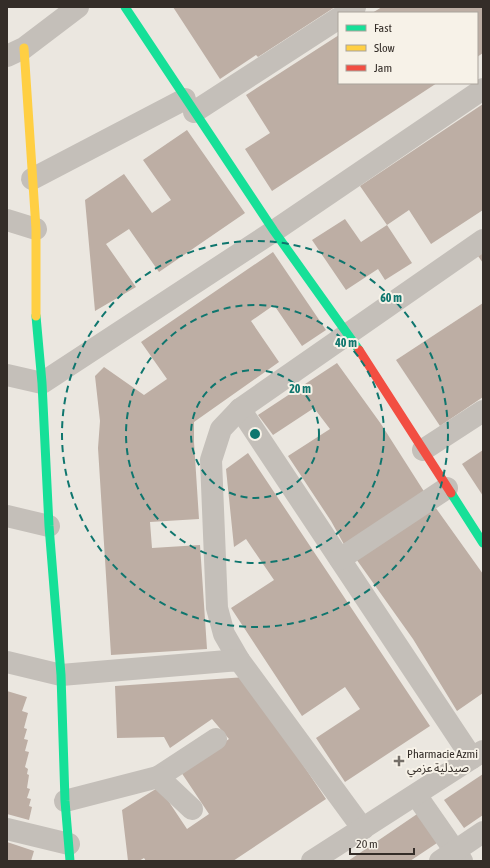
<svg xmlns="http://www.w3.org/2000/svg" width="490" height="868" viewBox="0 0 490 868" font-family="'Asap Condensed','Noto Sans Arabic',sans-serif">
<rect width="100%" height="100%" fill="#ebe7e0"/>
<!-- building -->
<g fill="#bdaea4">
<path d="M173,7H335L258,57L256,55L220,79Z"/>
<path d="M382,7H483V53L477,57V13H372Z"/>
<path d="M339,35V83H437L272,191L245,149L270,133L246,95Z"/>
<path d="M483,104V210L431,244L409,210L387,225L360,186Z"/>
<path d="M187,130L245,213L159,272L129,229L106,244L136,287L95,311L85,200L124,174L152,213L171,200L143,160Z"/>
<path d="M345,219L361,242L387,225L412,263L385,280L378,269L346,290L312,240Z"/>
<path d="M273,252L326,330L302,346L274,305L251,321L279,362L194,422V442L199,519L150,522L152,548L200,545L207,649L111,655L98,448L100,421L95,376L104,367L144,395L167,379L141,342Z"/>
<path d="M483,253V263L478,256Z"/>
<path d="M483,303V397L440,426L396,360Z"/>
<path d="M337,363L381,424L425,493L346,548L331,521L288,456L330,429L314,408L273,435L258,415Z"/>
<path d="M483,450V496L462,464Z"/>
<path d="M248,453L430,726L345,782L316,738L360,709L345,687L302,716L231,608L274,580L246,539L234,547L226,469Z"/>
<path d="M433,504L483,574V693L457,711L413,639L354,556Z"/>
<path d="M246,677L254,692L326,799L233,861H146L144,858L139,861H128L122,810L159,787L187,829L209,814L181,772L229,739L212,719L170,748L164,737L117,738L115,686Z"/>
<path d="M7,691L27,697L22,711L28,713L24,728L27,729L24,739L28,740L25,751L29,752L25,767L28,769L27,774L29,775L27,788L30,789L27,798L31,799L29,806L32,807L29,820L7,814Z"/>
<path d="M483,774V815L464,828L444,800Z"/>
<path d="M423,810L443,839L410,861H348Z"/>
<path d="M7,842L34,851L31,861H7Z"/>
</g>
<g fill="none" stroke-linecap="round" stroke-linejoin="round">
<!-- street -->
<g stroke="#c4bfb9" stroke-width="22">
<path d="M346,13L355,7"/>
<path d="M7,56L24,48L78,7"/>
<path d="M194,112L339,18"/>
<path d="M32,179L185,99"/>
<path d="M7,220L36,229"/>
<path d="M7,375L42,383L274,231L483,89"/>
<path d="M240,409L472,758"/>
<path d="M423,450L483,411"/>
<path d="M7,516L49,526"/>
<path d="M340,559L447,488"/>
<path d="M239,660L224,634L217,608L211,460L221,429L240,409L483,240"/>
<path d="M7,662L61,675L239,660L363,829"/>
<path d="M158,777L216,739"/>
<path d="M416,795L462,861"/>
<path d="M65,801L158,777L192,809"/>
<path d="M7,829L69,844"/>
<path d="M312,861L483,751"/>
<path d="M440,861L483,832"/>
</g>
<!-- fast -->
<g stroke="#16e098" stroke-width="9">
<path d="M125,7L274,231L359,350"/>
<path d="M36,316L42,383L49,526L61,675L65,801L70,861"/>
<path d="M451,493L483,543"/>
</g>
<!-- slow -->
<path stroke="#ffcf43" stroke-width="9" d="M24,48L36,229V316"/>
<!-- jam -->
<path stroke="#f24e42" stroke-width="9" d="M359,350L451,493"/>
</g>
<!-- distance rings -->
<g fill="none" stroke="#0f766e" stroke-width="2" stroke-dasharray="7 5">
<circle cx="255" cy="434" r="64"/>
<circle cx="255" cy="434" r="129"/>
<circle cx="255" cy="434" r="193"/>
</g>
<!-- markers -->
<path fill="#746e68" stroke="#f7f2e8" stroke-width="1.5" d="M397 755h4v4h4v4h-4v4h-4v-4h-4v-4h4z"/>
<g text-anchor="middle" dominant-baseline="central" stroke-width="4" stroke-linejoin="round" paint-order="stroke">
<!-- poi labels -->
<g font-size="12" fill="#342d28" stroke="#f7f2e8" text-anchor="start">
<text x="407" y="754">Pharmacie Azmi<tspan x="407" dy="14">صيدلية عزمي</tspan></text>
</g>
</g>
<circle cx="255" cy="434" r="6" fill="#0f766e" stroke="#f7f2e8" stroke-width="2"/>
<g font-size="12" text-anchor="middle" font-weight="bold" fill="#0f766e" stroke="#f7f2e8" stroke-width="4" stroke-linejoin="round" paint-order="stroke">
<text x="391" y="302">60 m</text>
<text x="346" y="347">40 m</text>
<text x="300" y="393">20 m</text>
</g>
<!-- border -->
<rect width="490" height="868" fill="none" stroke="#342d28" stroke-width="16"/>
<!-- legend -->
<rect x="338" y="12" width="140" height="72" fill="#f7f2e8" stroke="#a9a39b"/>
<rect x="346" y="25" width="20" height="6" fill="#16e098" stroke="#a9a39b"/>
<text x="374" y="32" font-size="12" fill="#342d28">Fast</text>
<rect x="346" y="45" width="20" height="6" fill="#ffcf43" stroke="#a9a39b"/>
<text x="374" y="52" font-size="12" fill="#342d28">Slow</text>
<rect x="346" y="65" width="20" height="6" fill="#f24e42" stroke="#a9a39b"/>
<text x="374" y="72" font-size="12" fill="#342d28">Jam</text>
<!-- scale -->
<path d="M350 848v6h64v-6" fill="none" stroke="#342d28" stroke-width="2"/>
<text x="356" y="848" font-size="12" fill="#342d28" stroke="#f7f2e8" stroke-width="3" paint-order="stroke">20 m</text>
</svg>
